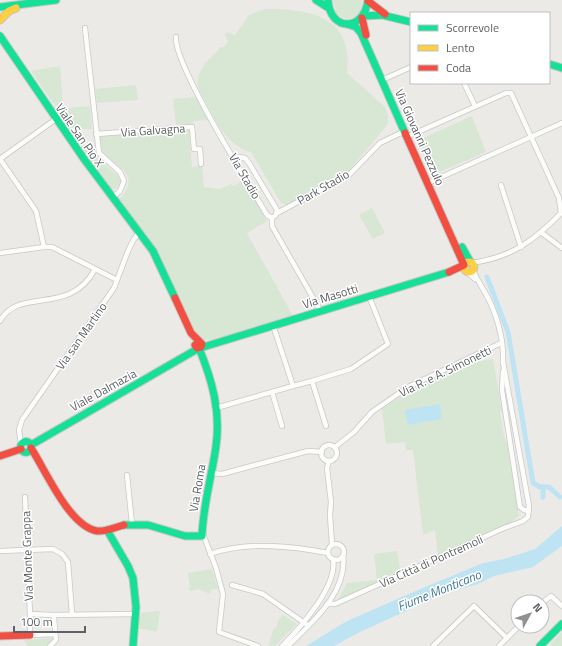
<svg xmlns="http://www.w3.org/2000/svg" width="562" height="646" viewBox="0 0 562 646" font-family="'Titillium Web',sans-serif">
<rect width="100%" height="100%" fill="#eceae7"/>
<!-- green -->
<g fill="#d8e6d4">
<path d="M333,0H362C365,17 347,25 336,13Z"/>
<path d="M265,9C310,9 354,16 347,73L385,107L388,115V124L348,172L286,205L281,203L251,152C223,145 212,112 199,90C193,72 210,59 221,47H224L228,42L225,35L227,32L235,35L249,15Z"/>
<path d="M60,66L63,105L56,107L31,71Z"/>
<path d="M136,85L138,100L97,103L95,89Z"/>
<path d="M197,97L210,120L193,121V124L176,125L173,99Z"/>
<path d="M90,106L92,129H80L76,132L90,151L118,176L121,182L116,189L109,188L56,113L67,108Z"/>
<path d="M472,116L486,152L435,174L419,140Z"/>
<path d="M189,129L192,167L202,166L204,187L219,189L232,184L233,186L244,180L267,221L247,233L293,316L213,340C203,341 199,338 193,331L153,244L121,202L120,199C123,195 127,190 128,185C133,164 95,161 99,136Z"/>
<path d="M372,208L385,233L373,239L359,215Z"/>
<path d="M493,359L502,411L500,412L504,437L507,443L519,515C514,525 452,550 438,556L435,530L423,535L413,450H406L405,442L386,444L382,409L428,379L462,364Z"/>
<path d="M397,551L401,575L337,602L347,583L377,580L374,554Z"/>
<path d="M212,569L218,589H211L210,594L198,589L190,591L188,573Z"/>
<path d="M160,611L157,632L138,628L139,613Z"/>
<path d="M283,615L297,624L275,646L268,645L274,628H276L279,619Z"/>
<path d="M562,632V646H552L550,644Z"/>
<path d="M53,638L54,641L48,646H28L24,640Z"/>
</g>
<!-- water -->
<g fill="#bee4f3">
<path d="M440,404L442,419L408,425L405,410Z"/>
<path d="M562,526V546L533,567L494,576L478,584L443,594L358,633L334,646H306L347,621L418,590L483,563L504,559L535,549Z"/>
</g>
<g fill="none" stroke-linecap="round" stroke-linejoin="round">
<!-- canal -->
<g stroke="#bee4f3" stroke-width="5">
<path d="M487,277L508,332L533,483L540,487H549L560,497"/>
<path d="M543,497V487"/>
</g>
<defs>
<g id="street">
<path d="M85,28L99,153L120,172L124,181L120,191L112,198"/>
<path d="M176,37C173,63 250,186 267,215L272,218"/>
<path d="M382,80L411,67"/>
<path d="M464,83L475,106"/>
<path d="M96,134L192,127L194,149H200L201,164"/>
<path d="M411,135L506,93H511L559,198L561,213"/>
<path d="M233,156L245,158L249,163L277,210L276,215L272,218"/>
<path d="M0,159L36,211L44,247"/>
<path d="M0,159L56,119"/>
<path d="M428,183L562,123"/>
<path d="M501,185L521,247"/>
<path d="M277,213L349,175L380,143L405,131"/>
<path d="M272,218V226L320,310"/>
<path d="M542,233L562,248"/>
<path d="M0,253L44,247H52L117,280"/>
<path d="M471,263C511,258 535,240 562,212"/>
<path d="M473,270C477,280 484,290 489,300C499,321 504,342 503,364"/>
<path d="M467,272L475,279"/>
<path d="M0,321C19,286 70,317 95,269"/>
<path d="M273,325L293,386L312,381L326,426"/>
<path d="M503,371L502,390L520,507L524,510L528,511"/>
<path d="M312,381L351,369L388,344L369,296"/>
<path d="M272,392L282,426"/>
<path d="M216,408L293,386"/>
<path d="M21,444L19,430L22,420L114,288L128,251L134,239L139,233"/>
<circle cx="329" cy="453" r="8"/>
<path d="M335,447L354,432L372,412L408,387L501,343"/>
<path d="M329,461L327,468L331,502L330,515L332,545"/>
<path d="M211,473L222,474L308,451L322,452"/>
<path d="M127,475L132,524"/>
<path d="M25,497L30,614"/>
<path d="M203,534L216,568L223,594L219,632L258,646"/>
<circle cx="336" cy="552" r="8"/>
<path d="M0,551L53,549L62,554L68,562L72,614"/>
<path d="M210,554C247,541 291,546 328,553"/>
<path d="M232,585L263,594L306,624"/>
<path d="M542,603L551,596L562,606"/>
<path d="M327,604H335L504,528L523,521L528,517L529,506L503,362"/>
<path d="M53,615L136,614"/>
<path d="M50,646L56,640L54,618L53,615L30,614V635L55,634"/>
<path d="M282,646C300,628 338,586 333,559"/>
<path d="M288,646C311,623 348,593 343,555"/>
<path d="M433,646L474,606L507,638"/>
<path d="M499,646L519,626"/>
</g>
<g id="fast">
<path d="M316,0L327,7"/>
<path d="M328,0C330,32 364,32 368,0"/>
<path d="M0,7L56,0"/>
<path d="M364,16L382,15L411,22"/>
<path d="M347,24L356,27L361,33L405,133"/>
<path d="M0,36L84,159L153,251L175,298"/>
<path d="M549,64L562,68"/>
<path d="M462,247L471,263"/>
<path d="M200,348L449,272"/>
<circle cx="26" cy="447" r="5.5"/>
<path d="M31,445L199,348C212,380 221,411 216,446C212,476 203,505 202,536H185L148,525H124"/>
<path d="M107,530L128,566L133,578L136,607L133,646"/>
<path d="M540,646L562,624"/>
</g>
<g id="slow">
<path d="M0,20L9,11L16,8"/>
<circle cx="469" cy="267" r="5"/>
</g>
<g id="jam">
<path d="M368,1L385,14"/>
<path d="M362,18L366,35"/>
<path d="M405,133L464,265L449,272"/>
<path d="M175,298L191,333L202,344L201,347L197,348L195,345L199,342"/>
<path d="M31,448C46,471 69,526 97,531C106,532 116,527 124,525"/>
<path d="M0,456L21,449"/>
<path d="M0,636L30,635"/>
</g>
</defs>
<!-- street casing -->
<use href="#street" stroke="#c8c8c7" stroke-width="6"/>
<!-- fast casing -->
<use href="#fast" stroke="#c6c7c6" stroke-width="9"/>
<!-- slow casing -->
<use href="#slow" stroke="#c6c7c6" stroke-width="9"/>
<!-- jam casing -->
<use href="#jam" stroke="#c6c7c6" stroke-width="9"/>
<!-- street -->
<use href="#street" stroke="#fcfcfb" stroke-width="4.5"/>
<!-- fast -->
<use href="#fast" stroke="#16e098" stroke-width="7"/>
<!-- slow -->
<use href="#slow" stroke="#ffcf43" stroke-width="7"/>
<!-- jam -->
<use href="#jam" stroke="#f24e42" stroke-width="7"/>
</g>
<g text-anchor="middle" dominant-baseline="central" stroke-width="3" stroke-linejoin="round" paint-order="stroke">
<!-- street labels -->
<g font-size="12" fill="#5d6164" stroke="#fff">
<text transform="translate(153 130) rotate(-4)">Via Galvagna</text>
<text transform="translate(80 135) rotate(55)">Viale San Pio X</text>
<text transform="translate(420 137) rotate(66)">Via Giovanni Pezzulo</text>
<text transform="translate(245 176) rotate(60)">Via Stadio</text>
<text transform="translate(323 187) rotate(-30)">Park Stadio</text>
<text transform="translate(330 296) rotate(-17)">Via Masotti</text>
<text transform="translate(81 336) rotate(-55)">Via san Martino</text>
<text transform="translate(445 371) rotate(-26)">Via R. e A. Simonetti</text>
<text transform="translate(103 390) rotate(-29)">Viale Dalmazia</text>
<text transform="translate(197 488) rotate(-80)">Via Roma</text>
<text transform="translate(27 556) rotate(-92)">Via Monte Grappa</text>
<text transform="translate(431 561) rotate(-24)">Via Città di Pontremoli</text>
</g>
<!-- water labels -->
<g font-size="13" font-style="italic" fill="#437897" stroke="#fff">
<text transform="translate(439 590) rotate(-22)">Fiume Monticano</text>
</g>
</g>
<!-- legend -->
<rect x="410" y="12" width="140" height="72" fill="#ffffff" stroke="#bec0c1"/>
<rect x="418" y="25" width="20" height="6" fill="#16e098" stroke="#bec0c1"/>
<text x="446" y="32" font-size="12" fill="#5d6164">Scorrevole</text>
<rect x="418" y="45" width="20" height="6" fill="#ffcf43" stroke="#bec0c1"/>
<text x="446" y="52" font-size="12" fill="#5d6164">Lento</text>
<rect x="418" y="65" width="20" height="6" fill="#f24e42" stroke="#bec0c1"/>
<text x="446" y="72" font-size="12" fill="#5d6164">Coda</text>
<!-- north arrow -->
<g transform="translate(530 614) rotate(50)"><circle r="19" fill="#ffffff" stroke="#bec0c1"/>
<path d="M0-3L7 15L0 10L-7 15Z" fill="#8f9192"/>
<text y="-6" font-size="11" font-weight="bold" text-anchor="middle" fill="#5d6164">N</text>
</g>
<!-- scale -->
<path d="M14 626v6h71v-6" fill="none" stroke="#5d6164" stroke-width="2"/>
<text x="20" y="626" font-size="12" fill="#5d6164" stroke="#ffffff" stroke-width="3" paint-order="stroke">100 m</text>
</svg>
